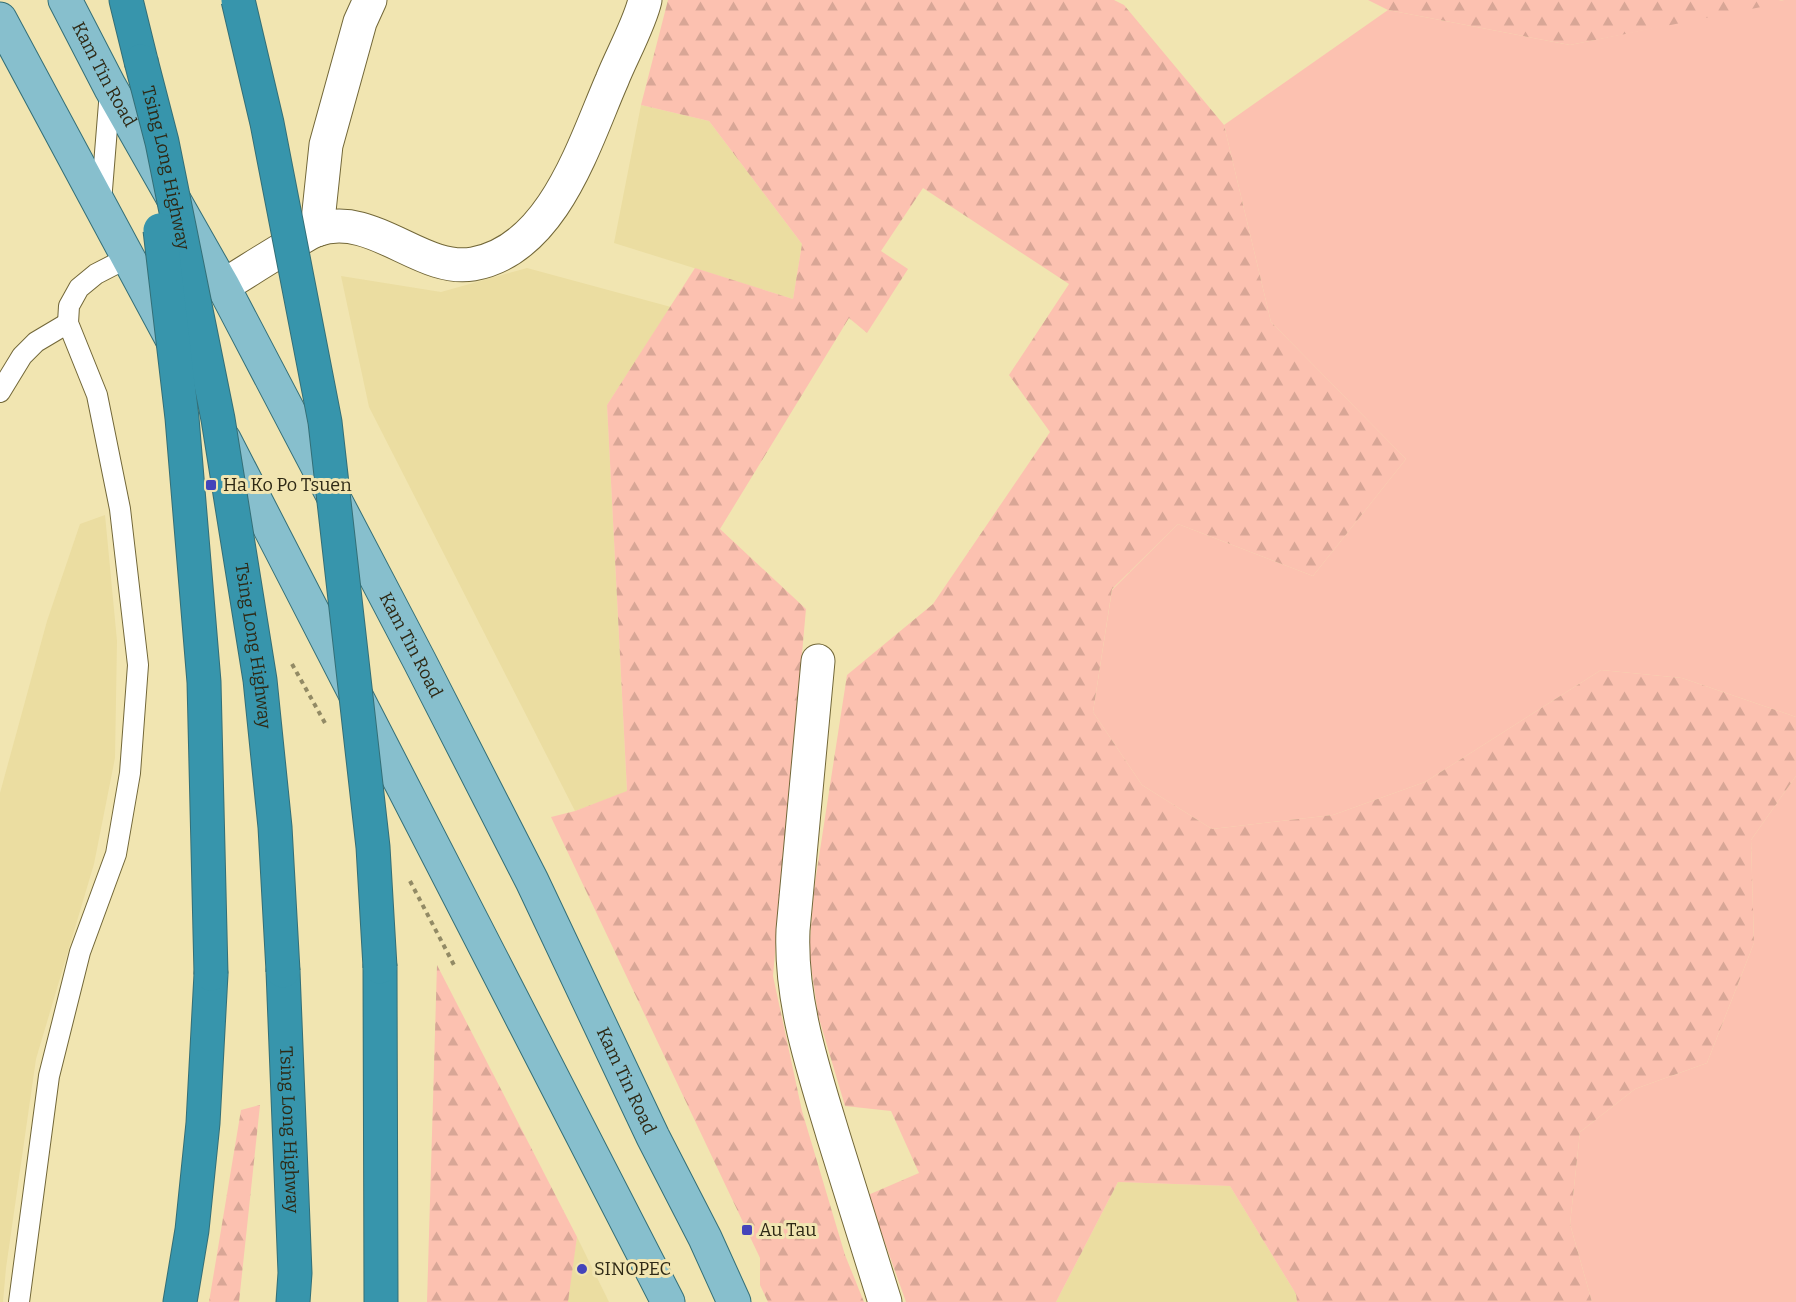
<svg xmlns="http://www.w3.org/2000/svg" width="1796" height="1302" viewBox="0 0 1796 1302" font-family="Bitter,serif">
<defs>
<pattern id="forest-firs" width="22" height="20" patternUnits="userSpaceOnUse" patternTransform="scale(1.5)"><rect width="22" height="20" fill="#fcc1b0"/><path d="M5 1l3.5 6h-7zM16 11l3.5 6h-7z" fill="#d8a696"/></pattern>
</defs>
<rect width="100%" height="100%" fill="#f1e5b1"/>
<!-- built -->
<g fill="#ebdda1">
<path d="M641,105L709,121L802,244L793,299L614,243Z"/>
<path d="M527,268L671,307L607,405L627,792L575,811L369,407L341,276L441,292Z"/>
<path d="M105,515L117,641L115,758L94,864L36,1059L6,1268L3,1302H0V793L47,621L80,524Z"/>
<path d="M1118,1182L1230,1186L1296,1294L1297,1302H1056Z"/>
<path d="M577,1237L609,1302H566Z"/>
</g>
<!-- grass -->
<g fill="#fcc1b0">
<path d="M1779,0H1796V717L1682,678L1601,670L1425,782L1333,815L1212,829L1142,785L1093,712L1112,590L1178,524L1313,576L1406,459L1271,322L1224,125L1388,10L1570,45L1784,1Z"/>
<path d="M1796,776V1302H1592L1570,1224L1580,1132L1635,1089L1707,1063L1754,943L1751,840Z"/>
</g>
<!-- forest -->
<g fill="url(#forest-firs)">
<path d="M668,0H1114L1124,5L1224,125L1271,322L1406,459L1313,576L1178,524L1112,589L1093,712L1142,785L1212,829L1333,815L1425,782L1601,670L1682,678L1796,717V776L1751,840L1754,943L1707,1063L1635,1089L1580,1132L1570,1224L1592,1302H1297L1296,1294L1230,1186L1118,1182L1056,1302H906L868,1195L919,1173L891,1111L845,1106L818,1015L809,952L814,889L847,675L933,604L1050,432L1009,375L1069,284L923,188L881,251L908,269L867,333L849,318L720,529L806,609L773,976L802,1111L845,1255L864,1302H768L760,1285V1258L551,817L575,811L627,791L607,405L695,268L793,299L802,244L709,121L641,105Z"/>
<path d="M1368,0H1779L1786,2L1570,45L1388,10Z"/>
<path d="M437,965L577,1237L568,1302H427Z"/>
<path d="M260,1105L239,1302H209L241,1110Z"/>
</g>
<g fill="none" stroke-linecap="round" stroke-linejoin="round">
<defs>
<g id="service">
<path d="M101,202L110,91"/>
<path d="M0,392L22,356L36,342L68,323"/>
<path d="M19,1302L49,1076L80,952L116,854L130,773L138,665L120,509L97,395L68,323L69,306L79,288L96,274L127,258"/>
</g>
<g id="minor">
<path d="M317,230L326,145L360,22L370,0"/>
<path d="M223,286C246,272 269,257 293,243C300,239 308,233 316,230C373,210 420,273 473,264C553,250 584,144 612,80C621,57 640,23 645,0"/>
<path d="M818,661L793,930C790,1001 813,1068 833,1135C850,1191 868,1246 885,1302"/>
</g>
<g id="primary">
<path id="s1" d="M65,0L110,87L223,286L419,660L532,881L653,1137L705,1238L734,1302"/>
<path d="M0,19L174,343"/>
<path d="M224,439L668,1302"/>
</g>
<g id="motorway">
<path d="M126,0L141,61"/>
<path d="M380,967L381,1302"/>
<path id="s2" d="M283,971L295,1273L293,1302"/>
<path d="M180,1302L192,1230L203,1123L211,974"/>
</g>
</defs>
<!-- service casing -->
<use href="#service" stroke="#726738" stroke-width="22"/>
<!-- minor casing -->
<use href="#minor" stroke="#726738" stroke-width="35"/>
<!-- primary casing -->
<use href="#primary" stroke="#346f77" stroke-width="35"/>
<!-- motorway casing -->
<use href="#motorway" stroke="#346f77" stroke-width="35"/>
<!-- path -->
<g stroke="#928a65" stroke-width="4" stroke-dasharray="4.5 4.5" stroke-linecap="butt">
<path d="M292,664L325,723"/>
<path d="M410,881L455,967"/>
</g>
<!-- service -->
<use href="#service" stroke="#fff" stroke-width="20"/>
<!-- minor -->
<use href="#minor" stroke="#fff" stroke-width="33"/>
<!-- primary -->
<use href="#primary" stroke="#87bfcd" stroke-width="33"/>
<!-- motorway -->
<use href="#motorway" stroke="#3795ac" stroke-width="33"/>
<defs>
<g id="motorway-bridge">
<path d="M238,0L267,123L325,422L373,847L380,967"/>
<path id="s3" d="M141,61L162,142L218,419L260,680L275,827L283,971"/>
<path d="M160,230L182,418L204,682L211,974"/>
</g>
</defs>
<!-- motorway-bridge casing -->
<use href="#motorway-bridge" stroke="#346f77" stroke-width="35" stroke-linecap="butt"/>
<!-- motorway-bridge -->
<use href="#motorway-bridge" stroke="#3795ac" stroke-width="33"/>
</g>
<!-- markers -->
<g fill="#4444ba" stroke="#f1e5b1" stroke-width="2">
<rect x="205" y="479" width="12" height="12" rx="3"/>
<rect x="741" y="1224" width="12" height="12" rx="3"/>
<circle cx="582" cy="1269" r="6"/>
</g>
<g text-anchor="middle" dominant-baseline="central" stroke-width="6" stroke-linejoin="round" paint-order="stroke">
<!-- street labels -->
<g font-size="18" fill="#2e2915" stroke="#f1e5b1">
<text stroke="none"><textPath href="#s1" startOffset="84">Kam Tin Road</textPath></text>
<text stroke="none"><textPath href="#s3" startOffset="110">Tsing Long Highway</textPath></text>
<text stroke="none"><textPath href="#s1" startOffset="732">Kam Tin Road</textPath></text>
<text stroke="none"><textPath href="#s3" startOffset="596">Tsing Long Highway</textPath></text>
<text stroke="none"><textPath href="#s1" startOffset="1218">Kam Tin Road</textPath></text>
<text stroke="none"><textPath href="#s2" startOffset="159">Tsing Long Highway</textPath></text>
</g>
<!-- poi labels -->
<g font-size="18" fill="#2e2915" stroke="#f1e5b1" text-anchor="start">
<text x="223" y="485">Ha Ko Po Tsuen</text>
<text x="759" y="1230">Au Tau</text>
<text x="594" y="1269">SINOPEC</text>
</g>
</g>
</svg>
